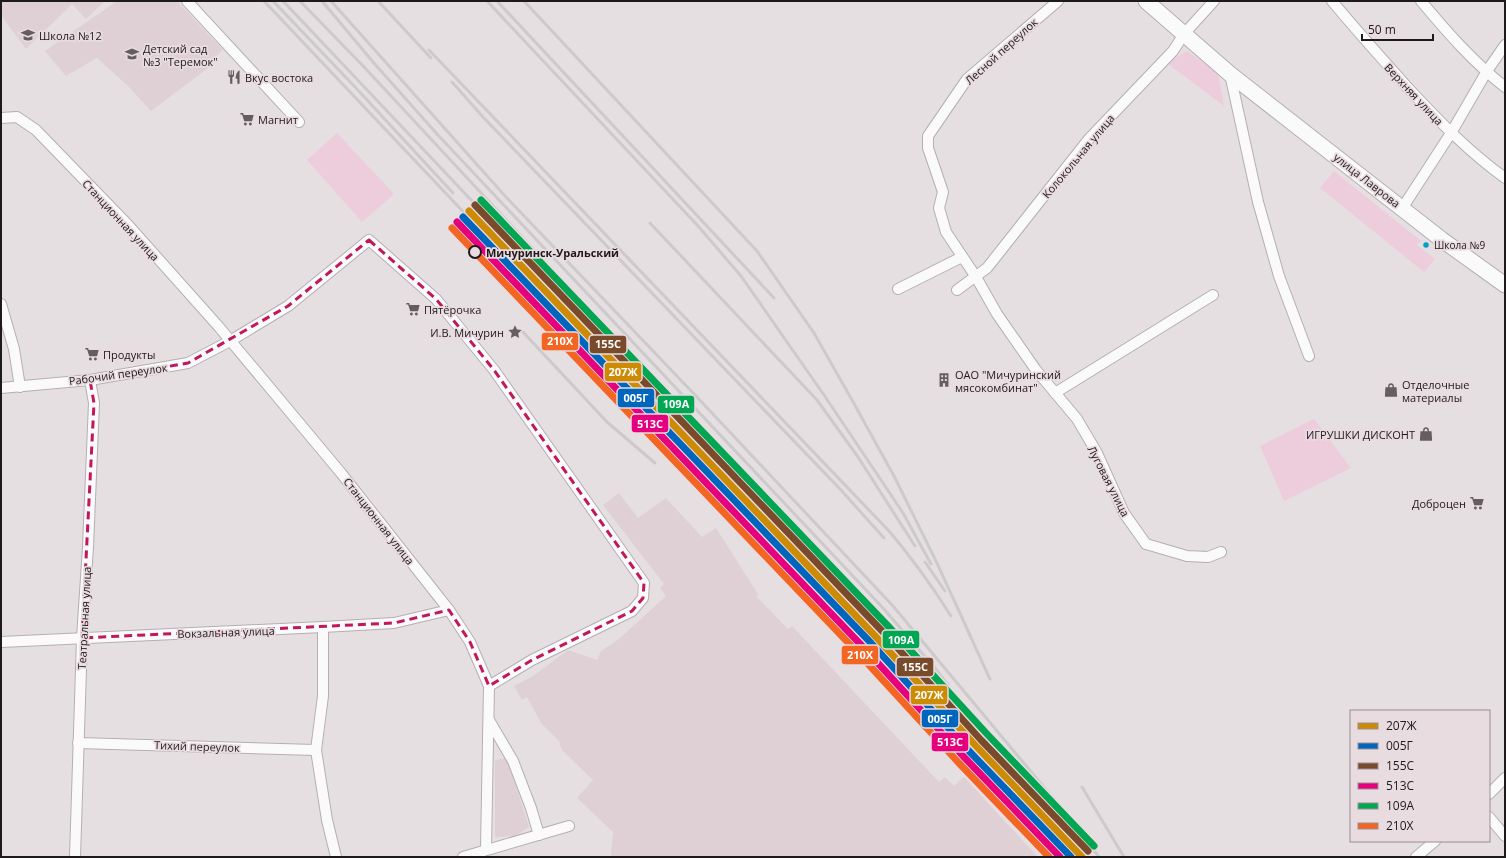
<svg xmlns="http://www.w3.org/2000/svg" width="1506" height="858" viewBox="0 0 1506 858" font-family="'Open Sans',sans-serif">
<rect width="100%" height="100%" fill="#e6dfe2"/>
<!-- built -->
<g fill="#dfd0d6">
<path d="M1,1H105L86,19L72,4L26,49L1,15Z"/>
<path d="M117,1H177L223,50L209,62L212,65L151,111L128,86L97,58L66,76L45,51Z"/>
<path d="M619,493L638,518L666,498L702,537L716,528L758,594L756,596L788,629L792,626L939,782L945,777L954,786L964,777L1038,857H613L611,855L613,832L577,798L593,780L562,750L559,741L541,723L527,697L522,700L514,686L533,676L568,650L597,660L601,651L619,639L666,596L660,588L664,584L603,505Z"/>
<path d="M507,758L529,827L515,836L495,837V760Z"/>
</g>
<!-- green -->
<g fill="#edcddb">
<path d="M1187,51L1218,73L1224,106L1167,63Z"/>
<path d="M337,133L394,194L362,222L307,160Z"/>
<path d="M1334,171L1421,241L1417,245L1435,259L1424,272L1320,188Z"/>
<path d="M1314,419L1351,468L1284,501L1260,446Z"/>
</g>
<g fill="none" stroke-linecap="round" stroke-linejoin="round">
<defs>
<g id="street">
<path d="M187,1L299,122"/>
<path d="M1058,1L967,79L928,136V148L943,192L939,208L946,232L976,277L997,314L1036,370L1077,419L1097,453L1124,513L1146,544L1187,556L1208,557L1221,552"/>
<path d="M1332,1C1357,31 1383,60 1409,89C1439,121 1469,152 1505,178"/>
<path d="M1421,1C1447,32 1473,62 1505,87"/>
<path d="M1230,74L1258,202L1279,276L1309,356"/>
<path d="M1,118L17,117L36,130L129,226L219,327L341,473L449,610L470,642L489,686L486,849"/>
<path d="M1403,207L1451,133L1487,71L1505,45"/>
<path d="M898,289L962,257"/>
<path d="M957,290L987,268L1088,140L1173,51L1184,34L1214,1"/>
<path d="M1,304L14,349L20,387"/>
<path d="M1,388L90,380L188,363L230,341L288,306L369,240L436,299L494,370L644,583L643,598L632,611L532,660L489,686"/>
<path d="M1055,393L1213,295"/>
<path d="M323,627V696L316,750L327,820L336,857"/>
<path d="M1,642L323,627L394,623L449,610"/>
<path d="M489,720L513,761L531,808L539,835"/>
<path d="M78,743L316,750"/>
<path d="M1489,794L1505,778"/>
<path d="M1489,817L1505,836"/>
<path d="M75,857L82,638L88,547L94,403L90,380"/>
<path d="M463,857L569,826"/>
<path d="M1416,857L1435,841"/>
</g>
<path id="secondary" d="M1146,1L1230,74L1441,239L1505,285"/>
</defs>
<!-- street casing -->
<use href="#street" stroke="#b4afb2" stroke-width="12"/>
<!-- secondary casing -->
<use href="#secondary" stroke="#b4afb2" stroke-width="17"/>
<!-- street -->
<use href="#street" stroke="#fbfafb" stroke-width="10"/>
<!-- secondary -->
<use href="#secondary" stroke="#fbfafb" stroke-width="15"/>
<!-- rail -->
<g stroke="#cccaca" stroke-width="3">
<path d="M264,1L870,642"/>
<path d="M273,1L356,88L453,193"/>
<path d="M283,1L960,717L1021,779L1083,847"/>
<path d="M300,1L365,68L626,349L731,460L803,540L965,710L989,740"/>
<path d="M322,1L373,62L437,134L883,608L934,667L948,685"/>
<path d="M331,1L506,197L696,396L893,606L1067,815L1099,857"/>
<path d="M378,1L431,58"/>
<path d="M487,1L698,226L741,276L824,395L881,480L903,513L931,564"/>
<path d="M497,1L774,298"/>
<path d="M524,1L757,251L814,333L852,400L894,476L937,563L970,635"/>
<path d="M429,50L889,531C912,558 932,586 951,616"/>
<path d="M452,82L483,117L840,489L884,538"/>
<path d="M650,223L817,400L858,457L915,546"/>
<path d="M523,332L607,422L655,463"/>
<path d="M925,562L945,591"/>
<path d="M968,631L990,679"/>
<path d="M1082,787L1124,857"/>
</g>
<defs>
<path id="rail-1" d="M469,211L877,638L975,745L1082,857"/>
<path id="rail-2" d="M463,217L871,643L969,751L1071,857"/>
<path id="rail-3" d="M475,205L883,632L981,740L1088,851"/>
<path id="rail-4" d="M457,222L865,649L963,756L1060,857"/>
<path id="rail-5" d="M481,200L889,627L987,734L1094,846"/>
<path id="rail-6" d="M452,228L859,654L957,761L1049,857"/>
</defs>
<!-- rail-1 casing -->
<use href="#rail-1" stroke="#e9dce1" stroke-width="10"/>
<!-- rail-2 casing -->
<use href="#rail-2" stroke="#e9dce1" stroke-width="10"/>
<!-- rail-3 casing -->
<use href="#rail-3" stroke="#e9dce1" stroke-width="10"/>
<!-- rail-4 casing -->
<use href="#rail-4" stroke="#e9dce1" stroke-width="10"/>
<!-- rail-5 casing -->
<use href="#rail-5" stroke="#e9dce1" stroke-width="10"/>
<!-- rail-6 casing -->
<use href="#rail-6" stroke="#e9dce1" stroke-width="10"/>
<!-- rail-1 -->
<use href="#rail-1" stroke="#cc8a05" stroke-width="7"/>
<!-- rail-2 -->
<use href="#rail-2" stroke="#0065bd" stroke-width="7"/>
<!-- rail-3 -->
<use href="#rail-3" stroke="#7a4b2a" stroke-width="7"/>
<!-- rail-4 -->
<use href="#rail-4" stroke="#e5007d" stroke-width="7"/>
<!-- rail-5 -->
<use href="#rail-5" stroke="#00a651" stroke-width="7"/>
<!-- rail-6 -->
<use href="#rail-6" stroke="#f26522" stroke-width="7"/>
</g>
<!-- marked area -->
<path fill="none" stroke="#c2185b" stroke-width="3" stroke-dasharray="8 5" stroke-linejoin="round" d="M369,240L436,299L494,370L644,583L643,598L632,611L532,660L489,686L470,642L449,610L394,623L82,638L94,403L90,380L188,363L288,306Z"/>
<!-- icons -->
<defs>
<symbol id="school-bare" viewBox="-9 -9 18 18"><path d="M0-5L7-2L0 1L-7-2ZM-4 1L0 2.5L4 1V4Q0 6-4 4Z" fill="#645e61" stroke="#e9dce1" stroke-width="2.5" paint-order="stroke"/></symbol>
<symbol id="restaurant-bare" viewBox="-9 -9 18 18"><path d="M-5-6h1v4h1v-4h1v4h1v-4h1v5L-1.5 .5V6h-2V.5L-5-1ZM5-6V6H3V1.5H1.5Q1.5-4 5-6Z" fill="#645e61" stroke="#e9dce1" stroke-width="2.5" paint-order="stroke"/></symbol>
<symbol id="supermarket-bare" viewBox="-9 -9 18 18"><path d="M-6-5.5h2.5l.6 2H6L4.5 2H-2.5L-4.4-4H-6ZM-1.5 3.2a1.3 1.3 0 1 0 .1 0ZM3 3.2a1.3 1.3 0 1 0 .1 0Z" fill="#645e61" stroke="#e9dce1" stroke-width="2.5" paint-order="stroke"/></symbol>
<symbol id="sight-bare" viewBox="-9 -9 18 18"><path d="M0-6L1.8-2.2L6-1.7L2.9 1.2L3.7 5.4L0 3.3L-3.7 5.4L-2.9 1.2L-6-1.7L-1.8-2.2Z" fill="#645e61" stroke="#e9dce1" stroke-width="2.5" paint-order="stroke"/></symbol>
<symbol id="building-bare" viewBox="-9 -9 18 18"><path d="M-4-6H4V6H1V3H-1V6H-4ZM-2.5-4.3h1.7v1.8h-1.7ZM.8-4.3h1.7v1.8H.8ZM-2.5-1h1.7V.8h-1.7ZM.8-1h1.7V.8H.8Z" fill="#645e61" stroke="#e9dce1" stroke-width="2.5" paint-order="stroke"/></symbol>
<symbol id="shop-bare" viewBox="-9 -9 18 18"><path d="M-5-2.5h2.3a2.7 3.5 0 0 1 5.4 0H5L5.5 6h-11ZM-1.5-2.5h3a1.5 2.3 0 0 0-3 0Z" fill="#645e61" stroke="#e9dce1" stroke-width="2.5" paint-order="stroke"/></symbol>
</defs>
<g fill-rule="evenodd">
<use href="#school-bare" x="18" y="25" width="20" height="20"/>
<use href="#school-bare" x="122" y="44" width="20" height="20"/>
<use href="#restaurant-bare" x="224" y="67" width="20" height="20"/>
<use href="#supermarket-bare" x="237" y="109" width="20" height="20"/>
<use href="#supermarket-bare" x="403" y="299" width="20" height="20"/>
<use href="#sight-bare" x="505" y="322" width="20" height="20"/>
<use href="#supermarket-bare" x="82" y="344" width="20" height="20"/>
<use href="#building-bare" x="934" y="370" width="20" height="20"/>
<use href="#shop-bare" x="1381" y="380" width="20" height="20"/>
<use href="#shop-bare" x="1416" y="424" width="20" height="20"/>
<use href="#supermarket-bare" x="1467" y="493" width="20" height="20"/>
</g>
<!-- markers -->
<circle fill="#02a2c5" stroke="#e9dce1" stroke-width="1.5" cx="1426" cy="245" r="3.5"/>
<circle fill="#e9dce1" stroke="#1e191b" stroke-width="2" cx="475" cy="252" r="6"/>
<g text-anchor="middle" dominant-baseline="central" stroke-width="3.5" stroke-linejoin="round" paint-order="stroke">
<!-- bus labels -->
<g font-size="10" fill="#1e191b" stroke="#e9dce1" text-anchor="start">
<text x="1434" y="245">Школа №9</text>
</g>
<!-- poi labels -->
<g font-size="11" fill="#1e191b" stroke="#e9dce1" text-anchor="start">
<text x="39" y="35">Школа №12</text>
<text x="143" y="48">Детский сад<tspan x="143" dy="13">№3 "Теремок"</tspan></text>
<text x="245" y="77">Вкус востока</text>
<text x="258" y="119">Магнит</text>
<text x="424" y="309">Пятёрочка</text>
<text x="504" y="332" text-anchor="end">И.В. Мичурин</text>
<text x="103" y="354">Продукты</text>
<text x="955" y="374">ОАО "Мичуринский<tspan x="955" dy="13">мясокомбинат"</tspan></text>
<text x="1402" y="384">Отделочные<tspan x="1402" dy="13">материалы</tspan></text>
<text x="1415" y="434" text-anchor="end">ИГРУШКИ ДИСКОНТ</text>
<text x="1466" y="503" text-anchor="end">Доброцен</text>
</g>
<!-- street labels -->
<g font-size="11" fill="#1e191b" stroke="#e9dce1">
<text transform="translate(1001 51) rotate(-42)">Лесной переулок</text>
<text transform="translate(1414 94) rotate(47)">Верхняя улица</text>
<text transform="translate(1078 156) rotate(-50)">Колокольная улица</text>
<text transform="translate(1367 180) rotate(38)">улица Лаврова</text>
<text transform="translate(121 220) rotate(47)">Станционная улица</text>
<text transform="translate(118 374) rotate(-8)">Рабочий переулок</text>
<text transform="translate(1109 481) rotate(63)">Луговая улица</text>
<text transform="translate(379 521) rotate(52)">Станционная улица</text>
<text transform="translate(84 618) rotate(-87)">Театральная улица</text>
<text transform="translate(226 632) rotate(-2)">Вокзальная улица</text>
<text transform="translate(197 746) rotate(2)">Тихий переулок</text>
</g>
<!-- stop labels -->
<g font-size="11" font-weight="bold" fill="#1e191b" stroke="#e9dce1" text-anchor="start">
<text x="486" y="252">Мичуринск-Уральский</text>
</g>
</g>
<g stroke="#e9dce1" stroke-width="1.5">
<rect x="541" y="332" width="38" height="19" rx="4" fill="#f26522"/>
<rect x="589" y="335" width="38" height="19" rx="4" fill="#7a4b2a"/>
<rect x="604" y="362" width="38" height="20" rx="4" fill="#cc8a05"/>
<rect x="617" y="388" width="38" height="20" rx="4" fill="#0065bd"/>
<rect x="657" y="395" width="38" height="19" rx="4" fill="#00a651"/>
<rect x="631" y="414" width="38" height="19" rx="4" fill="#e5007d"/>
<rect x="882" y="630" width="38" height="19" rx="4" fill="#00a651"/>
<rect x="841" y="645" width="38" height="20" rx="4" fill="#f26522"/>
<rect x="896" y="657" width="38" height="20" rx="4" fill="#7a4b2a"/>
<rect x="910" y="685" width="38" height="20" rx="4" fill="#cc8a05"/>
<rect x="921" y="709" width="38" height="19" rx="4" fill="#0065bd"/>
<rect x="931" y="732" width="38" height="20" rx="4" fill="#e5007d"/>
</g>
<g font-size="11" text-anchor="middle" font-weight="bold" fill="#fff">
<text x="560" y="345">210Х</text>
<text x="608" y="348">155С</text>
<text x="623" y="376">207Ж</text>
<text x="636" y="402">005Г</text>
<text x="676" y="408">109А</text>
<text x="650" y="428">513С</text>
<text x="901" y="644">109А</text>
<text x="860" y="659">210Х</text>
<text x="915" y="671">155С</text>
<text x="929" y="699">207Ж</text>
<text x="940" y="723">005Г</text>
<text x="950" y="746">513С</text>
</g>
<!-- border -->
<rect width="1506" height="858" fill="none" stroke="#1e191b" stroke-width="4"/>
<!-- legend -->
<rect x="1350" y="710" width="140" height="132" fill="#e9dce1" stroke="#988e92"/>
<rect x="1358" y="723" width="20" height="6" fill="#cc8a05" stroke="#988e92"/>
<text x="1386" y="730" font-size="12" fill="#1e191b">207Ж</text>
<rect x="1358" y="743" width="20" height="6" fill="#0065bd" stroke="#988e92"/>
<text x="1386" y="750" font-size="12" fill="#1e191b">005Г</text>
<rect x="1358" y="763" width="20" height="6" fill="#7a4b2a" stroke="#988e92"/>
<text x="1386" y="770" font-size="12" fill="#1e191b">155С</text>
<rect x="1358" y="783" width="20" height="6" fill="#e5007d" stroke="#988e92"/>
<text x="1386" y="790" font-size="12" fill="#1e191b">513С</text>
<rect x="1358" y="803" width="20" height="6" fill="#00a651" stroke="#988e92"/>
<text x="1386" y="810" font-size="12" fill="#1e191b">109А</text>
<rect x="1358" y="823" width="20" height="6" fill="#f26522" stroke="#988e92"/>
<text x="1386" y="830" font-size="12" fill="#1e191b">210Х</text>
<!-- scale -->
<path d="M1362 34v6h71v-6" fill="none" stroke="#1e191b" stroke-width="2"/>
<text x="1368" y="34" font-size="12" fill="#1e191b" stroke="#e9dce1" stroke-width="3" paint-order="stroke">50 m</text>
</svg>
